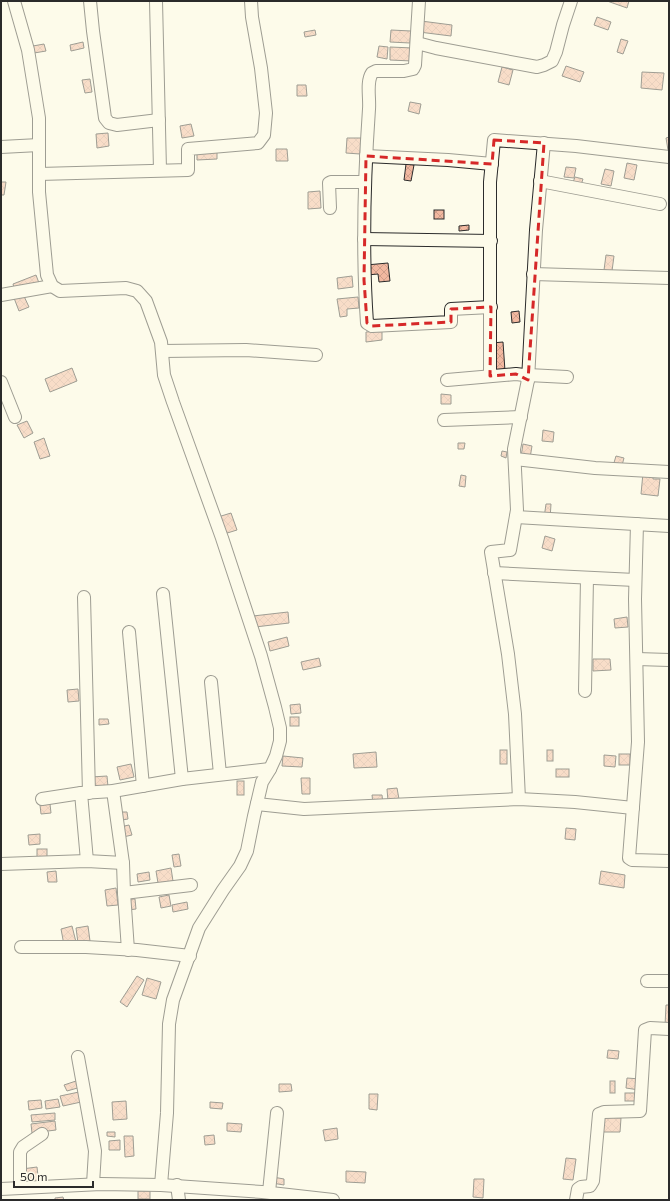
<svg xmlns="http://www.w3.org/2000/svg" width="670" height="1201" viewBox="0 0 670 1201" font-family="Commissioner,sans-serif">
<defs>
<pattern id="building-cross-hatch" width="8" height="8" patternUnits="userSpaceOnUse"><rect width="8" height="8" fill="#f2b8a0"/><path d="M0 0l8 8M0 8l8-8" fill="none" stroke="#d09e8a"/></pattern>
</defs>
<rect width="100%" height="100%" fill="#fdfbea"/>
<!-- building -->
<g fill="url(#building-cross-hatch)" stroke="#2b2b2b">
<path d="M607,1H629L627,8Z"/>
<path d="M597,17L611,22L608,30L594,25Z"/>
<path d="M421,21L452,25L451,36L419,32Z"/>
<path d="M315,30L316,35L305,37L304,32Z"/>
<path d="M391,30L411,31L410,43L390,42Z"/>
<path d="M621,39L628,41L623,54L617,52Z"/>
<path d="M83,42L84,48L71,51L70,45Z"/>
<path d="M44,44L46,51L34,53L33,46Z"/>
<path d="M379,46L388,47L387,59L377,57Z"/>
<path d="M390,47L413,48L412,61L390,60Z"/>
<path d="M566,66L584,72L580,82L562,76Z"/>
<path d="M502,67L513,70L509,85L498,82Z"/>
<path d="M642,72L664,73L662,90L641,88Z"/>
<path d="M90,79L92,92L85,93L82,80Z"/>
<path d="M297,85H306L307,96H297Z"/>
<path d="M410,102L421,104L419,114L408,111Z"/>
<path d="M191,124L194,136L182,138L180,126Z"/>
<path d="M108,133L109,146L97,148L96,134Z"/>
<path d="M669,137V150H668L666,138Z"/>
<path d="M347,138H361L360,154L346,153Z"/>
<path d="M276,149H287L288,161H276Z"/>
<path d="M217,151V159L197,160V153Z"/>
<path d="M627,163L637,165L634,180L624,178Z"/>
<path d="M406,164L414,165L411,181L404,180Z"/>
<path d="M566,167L576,168L574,178L564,177Z"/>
<path d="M605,169L614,171L611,186L601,184Z"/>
<path d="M575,177L583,179L580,188L572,185Z"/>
<path d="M1,182H6L4,195H1Z"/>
<path d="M320,191L321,208L308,209V192Z"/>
<rect x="434" y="210" width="10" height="9"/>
<path d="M469,225V230L459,231V226Z"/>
<path d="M606,255L614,256L612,271L604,270Z"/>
<path d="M388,263L390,281L379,282L378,274L367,275L366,265Z"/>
<path d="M36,275L39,283L15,291L13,284Z"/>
<path d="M352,276L353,287L338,289L337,278Z"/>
<path d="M23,294L29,307L19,311L14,298Z"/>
<path d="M358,297L359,308L347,309V316L340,317L337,299Z"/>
<path d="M519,311L520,322L512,323L511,312Z"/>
<path d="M382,331V340L366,342V332Z"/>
<path d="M503,342L505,371H494L492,343Z"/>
<path d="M72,368L77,381L50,392L45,379Z"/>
<path d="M441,394L451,395V404H441Z"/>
<path d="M27,421L33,433L24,438L17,425Z"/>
<path d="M543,430L554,432L553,442L542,441Z"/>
<path d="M44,438L50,456L40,459L34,442Z"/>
<path d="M458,443H465L464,449H458Z"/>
<path d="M523,444L532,446L530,458L521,457Z"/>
<path d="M502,451L507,452L506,458L501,456Z"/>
<path d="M616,456L624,458L621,469L613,466Z"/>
<path d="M643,473L653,474V479H660L658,496L641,494Z"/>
<path d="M461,475L466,476L465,487L459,486Z"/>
<path d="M546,504H551L550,519L544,518Z"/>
<path d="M231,513L237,530L224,534L218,517Z"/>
<path d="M545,536L555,539L552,551L542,548Z"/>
<path d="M288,612L289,623L255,627L253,616Z"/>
<path d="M627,617L628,627L615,628L614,619Z"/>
<path d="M287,637L289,646L270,651L268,642Z"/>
<path d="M319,658L321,666L303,670L301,662Z"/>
<path d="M593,659H610L611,670L593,671Z"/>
<path d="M78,689L79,701L68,702L67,690Z"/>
<path d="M300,704L301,713L291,714L290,705Z"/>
<rect x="290" y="717" width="9" height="9"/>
<path d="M99,719H108L109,724L99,725Z"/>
<rect x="500" y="750" width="7" height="14"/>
<rect x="547" y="750" width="6" height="11"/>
<path d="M376,752L377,767L354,768L353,754Z"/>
<rect x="619" y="754" width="11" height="11"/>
<path d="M604,755L616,756L615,767L604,766Z"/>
<path d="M283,756L303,758L302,767L282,766Z"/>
<path d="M131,764L134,777L120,780L117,767Z"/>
<rect x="556" y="769" width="13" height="8"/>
<path d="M107,776L108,787L92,788L91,777Z"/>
<path d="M301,778H310V794H302Z"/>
<rect x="237" y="781" width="7" height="14"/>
<path d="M397,788L399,799L388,801L387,789Z"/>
<path d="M372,795H382L383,804H373Z"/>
<path d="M50,804L51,813L41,814L40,805Z"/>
<path d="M121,812H127L128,819L122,820Z"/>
<path d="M129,825L132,835L123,837L120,827Z"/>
<path d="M566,828L576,829L575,840L565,839Z"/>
<path d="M40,834V844L29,845L28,835Z"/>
<rect x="37" y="849" width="10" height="8"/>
<path d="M179,854L181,866L174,867L172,855Z"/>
<path d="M171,868L173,881L158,883L156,871Z"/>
<path d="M56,871L57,882H48L47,872Z"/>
<path d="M601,871L625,875L624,888L599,884Z"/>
<path d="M149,872L150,880L138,882L137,874Z"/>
<path d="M116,888L118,905L107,906L105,890Z"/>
<path d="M169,895L171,906L161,908L159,897Z"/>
<path d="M127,899H135L136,909L128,910Z"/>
<path d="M187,902L188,909L173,912L172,905Z"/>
<path d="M72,926L76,942L64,945L61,929Z"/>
<path d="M88,926L90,941L78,943L76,928Z"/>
<path d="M137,976L144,980L127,1007L120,1002Z"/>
<path d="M147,978L161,982L156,999L142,995Z"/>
<path d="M666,1005H669V1027L665,1026Z"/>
<path d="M608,1050L619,1051L618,1059L607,1058Z"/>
<path d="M627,1078L640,1079L639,1090L626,1088Z"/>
<path d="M79,1080L81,1087L67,1091L64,1085Z"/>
<rect x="610" y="1081" width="5" height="12"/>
<path d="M279,1084H291L292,1091L279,1092Z"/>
<path d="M79,1092L81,1102L63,1106L60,1096Z"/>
<rect x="625" y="1093" width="13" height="8"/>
<path d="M369,1094H378L377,1110L369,1109Z"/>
<path d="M58,1099L60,1107L46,1109L45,1101Z"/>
<path d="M41,1100L42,1108L29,1110L28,1101Z"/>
<path d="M126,1101L127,1119L113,1120L112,1102Z"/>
<path d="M210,1102L223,1103L222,1109L210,1108Z"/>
<path d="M55,1113V1120L32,1122L31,1115Z"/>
<path d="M604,1117L621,1118L620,1132H603Z"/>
<path d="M55,1121L56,1130L32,1133L31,1124Z"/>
<path d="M227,1123L242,1124L241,1132L227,1131Z"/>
<path d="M337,1128L338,1139L325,1141L323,1130Z"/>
<path d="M107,1132H115V1137L107,1136Z"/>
<path d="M214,1135L215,1144L205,1145L204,1136Z"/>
<path d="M124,1136H133L134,1156L125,1157Z"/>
<path d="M120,1140V1150H109V1141Z"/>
<path d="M566,1158L576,1159L573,1180L563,1179Z"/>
<path d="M37,1167L39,1185L23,1186L22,1169Z"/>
<path d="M346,1171L366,1172L365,1183L346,1182Z"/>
<path d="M273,1177L284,1179V1185L272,1183Z"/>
<path d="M474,1179H484L483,1198L473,1197Z"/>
<rect x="138" y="1191" width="12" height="8"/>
<path d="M63,1197L64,1200H55V1198Z"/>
</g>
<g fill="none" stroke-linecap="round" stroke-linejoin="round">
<defs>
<g id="minor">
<path d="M14,1L28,50L39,118V192L47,275L52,286L60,291L126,288L137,291L146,301L161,342L164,375L173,402L222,538L261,656L275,707L280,728V741L276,756L270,769L262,782L254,816L247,851L240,866L223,890L199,928L173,1000L169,1024L167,1113L161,1185"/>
<path d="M90,1L93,31L105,118L109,123L117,125L159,120"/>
<path d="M156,1L160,170"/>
<path d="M419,1L415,65L413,69L404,71H376L372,73C366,82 370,98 369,109C364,180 362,251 367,323L372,326L451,322V309L491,307"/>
<path d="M417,43L436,48L537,67L544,65L552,61L556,52L563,25L571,1"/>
<path d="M1,147L39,145"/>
<path d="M366,156L448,160L492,164"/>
<path d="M39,174L188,170V149L258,143L264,135L266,113L261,68L252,17L251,1"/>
<path d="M540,181L660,204"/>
<path d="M330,208L329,183L331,182H365"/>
<path d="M364,239L491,241"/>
<path d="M533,274L669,278"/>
<path d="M1,295L52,286"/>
<path d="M162,351L246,350L316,355"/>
<path d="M528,375L567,377"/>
<path d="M490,376V182L494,140L576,146L669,157"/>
<path d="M447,380L516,374L524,375L528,380L514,449L517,510L510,550L491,552L508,654L515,714L519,799"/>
<path d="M528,380L536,230L544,143"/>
<path d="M1,382L15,417"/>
<path d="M444,420L521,417"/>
<path d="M515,459L595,468L669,472"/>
<path d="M516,517L669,526"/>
<path d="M637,524L635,599L638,742L629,858L632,860L669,861"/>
<path d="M494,573L635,580"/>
<path d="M163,594L182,779"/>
<path d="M84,597L89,793"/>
<path d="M129,632L143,786"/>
<path d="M637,659L669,660"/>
<path d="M211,682L220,774"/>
<path d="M585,691L587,578"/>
<path d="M113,791L123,863L124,893L128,950"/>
<path d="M81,793L87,861"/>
<path d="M42,799L81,793L113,791L182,779L270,769"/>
<path d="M257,804L304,809L519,799L575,802L633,808"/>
<path d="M1,864L87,861L123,863"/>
<path d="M124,893L191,885"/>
<path d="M21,947H86L137,950L190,956"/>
<path d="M647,981H669"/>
<path d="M78,1057L95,1151L93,1184"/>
<path d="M177,1185L179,1200"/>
<path d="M20,1188V1152L23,1147L42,1134"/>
<path d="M1,1189L101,1184L161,1185L262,1192L333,1200"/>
<path d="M269,1192L277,1113"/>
<path d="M576,1200L578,1189L581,1187L590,1186L593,1181L599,1114L604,1112L640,1111L645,1030L650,1028L669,1029"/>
</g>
</defs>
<!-- minor casing -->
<use href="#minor" stroke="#2b2b2b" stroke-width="14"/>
<!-- minor -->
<use href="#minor" stroke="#fdfbea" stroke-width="12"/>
</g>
<!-- marked area -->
<path d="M0 0H670V1201H0ZM494,140L544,143L528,380L516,374L490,376L491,307L451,309V322L372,326L367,323L364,280L366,156L492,164Z" fill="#fdfbea" fill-opacity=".55" fill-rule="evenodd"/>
<path fill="none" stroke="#d62828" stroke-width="3" stroke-dasharray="8 5" stroke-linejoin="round" d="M494,140L544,143L528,380L516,374L490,376L491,307L451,309V322L372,326L367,323L364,280L366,156L492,164Z"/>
<!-- border -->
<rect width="670" height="1201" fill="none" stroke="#2b2b2b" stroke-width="4"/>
<!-- scale -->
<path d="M14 1181v6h79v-6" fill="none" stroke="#2b2b2b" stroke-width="2"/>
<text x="20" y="1181" font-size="12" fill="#2b2b2b" stroke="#fdfbea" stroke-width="3" paint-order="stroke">50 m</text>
</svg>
